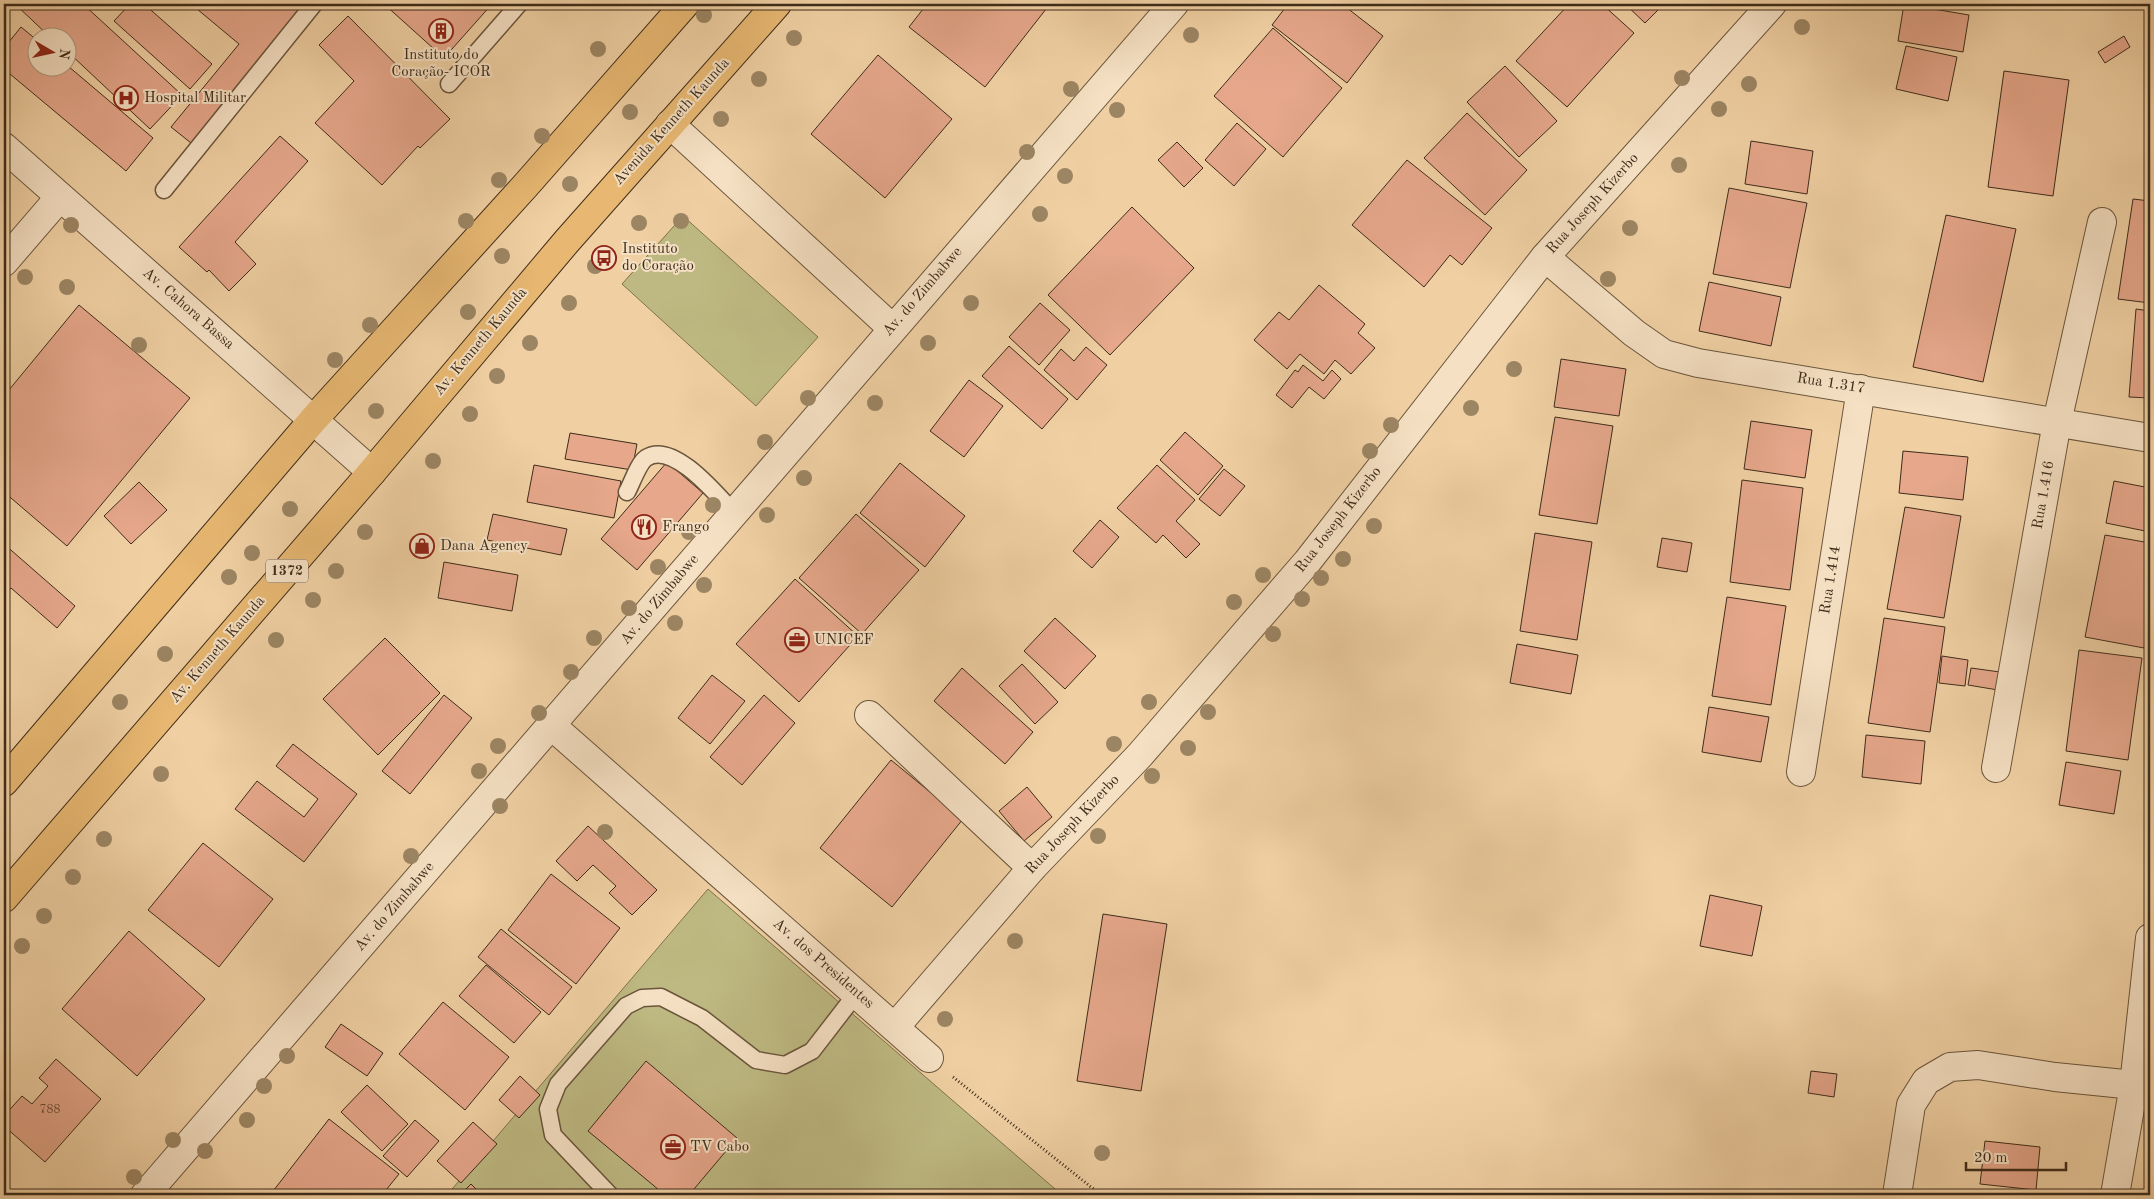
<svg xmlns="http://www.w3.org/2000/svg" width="2154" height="1199" viewBox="0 0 2154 1199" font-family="'Old Standard TT',serif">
<rect width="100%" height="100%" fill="#f0d0a3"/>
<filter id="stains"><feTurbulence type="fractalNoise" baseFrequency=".004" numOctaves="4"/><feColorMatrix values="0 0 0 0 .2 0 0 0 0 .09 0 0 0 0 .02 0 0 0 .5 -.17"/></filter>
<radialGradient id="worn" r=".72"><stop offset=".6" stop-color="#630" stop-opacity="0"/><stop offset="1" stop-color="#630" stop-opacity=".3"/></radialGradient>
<!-- green -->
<g fill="#beb982" stroke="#7e724e">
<path d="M683,216L818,337L756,406L622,284Z"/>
<path d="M708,889L1062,1195H447Z"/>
</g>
<!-- building -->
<g fill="#e6a78b" stroke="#3e2c1a">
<path d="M15,4H83L182,95L150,129L68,52V38H51Z"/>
<path d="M130,4H144L212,64L190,89L114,21Z"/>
<path d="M191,4H295L301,9L191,143L171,127L239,44Z"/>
<path d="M384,4H492L444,58Z"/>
<path d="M927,4H1050L985,87L909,27Z"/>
<path d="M1288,4H1342L1383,36L1347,83L1272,25Z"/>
<path d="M1569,4H1602L1634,33L1567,107L1516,61Z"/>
<path d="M1625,4H1664L1645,23Z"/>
<path d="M1904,4L1969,15L1963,52L1898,41Z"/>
<path d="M348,16L450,119L420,148L418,146L382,185L315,123L354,81L319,45Z"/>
<path d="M21,27L38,41V68L68,66L153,138L126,171L4,69V48Z"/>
<path d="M1273,28L1342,88L1283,157L1214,96Z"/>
<path d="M2124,36L2130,47L2105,63L2098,52Z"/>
<path d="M1906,46L1957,57L1948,101L1896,89Z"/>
<path d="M878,55L952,119L885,198L811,134Z"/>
<path d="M1505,66L1557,121L1519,157L1467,102Z"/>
<path d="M2004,71L2069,80L2053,196L1988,187Z"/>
<path d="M1467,113L1527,170L1485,215L1424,158Z"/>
<path d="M1237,123L1266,149L1234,186L1205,160Z"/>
<path d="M280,136L308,161L235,242L256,264L229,291L209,270L207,272L179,247Z"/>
<path d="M1751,141L1813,151L1807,194L1745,184Z"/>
<path d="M1177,142L1203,168L1184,187L1158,160Z"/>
<path d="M1407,160L1492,228L1462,265L1450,255L1424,287L1352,225Z"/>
<path d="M1729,188L1807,203L1790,288L1713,274Z"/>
<path d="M2133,199L2150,201V303L2118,299Z"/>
<path d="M1132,207L1194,268L1110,355L1048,295Z"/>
<path d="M1946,215L2016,229L1983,382L1913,367Z"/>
<path d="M1709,282L1781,297L1771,346L1699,331Z"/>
<path d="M1319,285L1365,324L1358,333L1375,348L1351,374L1335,360L1324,374L1300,354L1287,369L1254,340L1279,312L1289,320Z"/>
<path d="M1040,303L1070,330L1039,365L1009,337Z"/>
<path d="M79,305L190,398L67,546L4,492V396Z"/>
<path d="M2136,309L2150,311V398L2129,397Z"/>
<path d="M1009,346L1068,399L1042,429L982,376Z"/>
<path d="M1086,347L1107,365L1077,400L1044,370L1061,349L1074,361Z"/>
<path d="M1561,359L1626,369L1619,416L1554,407Z"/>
<path d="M1303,365L1323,381L1332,370L1341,379L1324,399L1309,387L1292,408L1276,395L1295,370L1298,372Z"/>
<path d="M969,380L1003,406L964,457L930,431Z"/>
<path d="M1555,417L1613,426L1597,524L1539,515Z"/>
<path d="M1751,421L1812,430L1805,478L1744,469Z"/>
<path d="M1185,432L1223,466L1198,495L1160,460Z"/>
<path d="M570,433L637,444L632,470L565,459Z"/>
<path d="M1903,451L1968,457L1963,500L1899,493Z"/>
<path d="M667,462L703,493L637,570L601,539Z"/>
<path d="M900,463L965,516L925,567L860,513Z"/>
<path d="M534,465L621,481L614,518L527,502Z"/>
<path d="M1157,465L1195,500L1176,521L1200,544L1186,558L1163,535L1156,543L1117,508Z"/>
<path d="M1224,469L1245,486L1220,516L1199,499Z"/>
<path d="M1742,480L1803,488L1790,590L1730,582Z"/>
<path d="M2114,481L2150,488V532L2106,523Z"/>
<path d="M139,482L167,510L131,544L104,516Z"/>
<path d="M1905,507L1961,516L1944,618L1887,609Z"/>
<path d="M493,514L567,529L561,555L487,540Z"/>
<path d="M856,514L919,570L862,634L799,578Z"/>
<path d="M1100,520L1119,537L1092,568L1073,551Z"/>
<path d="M1535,533L1592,542L1577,640L1520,631Z"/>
<path d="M2105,535L2150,543V612L2144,648L2085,637Z"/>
<path d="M1662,538L1692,543L1687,572L1657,567Z"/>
<path d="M4,544L75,606L57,628L11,588L6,594L4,592Z"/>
<path d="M444,562L518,575L512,611L438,598Z"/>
<path d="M795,579L858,636L799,702L736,644Z"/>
<path d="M1727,597L1786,606L1771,705L1712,696Z"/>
<path d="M1055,618L1096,656L1065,689L1024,651Z"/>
<path d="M1884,618L1945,627L1930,732L1868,723Z"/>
<path d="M385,638L440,693L378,755L323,699Z"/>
<path d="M1517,644L1578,655L1571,694L1510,683Z"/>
<path d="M2079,650L2142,658L2128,760L2066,751Z"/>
<path d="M1942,656L1968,660L1965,686L1939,683Z"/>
<path d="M1022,664L1058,702L1035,724L999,686Z"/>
<path d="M962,668L1033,732L1005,764L934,701Z"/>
<path d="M1971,668L2000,672L1998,690L1968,685Z"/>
<path d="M712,675L745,701L710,744L678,718Z"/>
<path d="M444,695L472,718L410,794L382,771Z"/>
<path d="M764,695L795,723L742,785L710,757Z"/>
<path d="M1709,707L1769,717L1761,762L1702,752Z"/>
<path d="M1866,735L1925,741L1921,784L1862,777Z"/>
<path d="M293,744L357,794L304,862L235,809L257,781L304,817L318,799L276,766Z"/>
<path d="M891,760L963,819L892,907L820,848Z"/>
<path d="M2066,762L2121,771L2114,814L2059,805Z"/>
<path d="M1027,787L1052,817L1024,841L999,811Z"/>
<path d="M588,826L657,890L632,915L609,893L616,886L593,865L577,881L556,861Z"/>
<path d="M203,843L273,899L219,967L148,910Z"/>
<path d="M551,874L620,928L576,984L508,930Z"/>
<path d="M1710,895L1762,906L1752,956L1700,946Z"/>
<path d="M1103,914L1167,924L1141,1091L1077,1081Z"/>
<path d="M501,929L572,987L549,1015L478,957Z"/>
<path d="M129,931L205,999L137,1076L62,1009Z"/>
<path d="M486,965L541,1012L514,1043L459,996Z"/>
<path d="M443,1002L509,1057L465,1110L399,1054Z"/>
<path d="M341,1024L383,1053L367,1076L325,1047Z"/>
<path d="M56,1059L101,1099L45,1162L4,1126V1116L22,1096L32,1104L48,1086L39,1078Z"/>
<path d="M646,1061L737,1138L689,1195H665L588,1131Z"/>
<path d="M1811,1071L1837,1074L1834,1097L1808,1093Z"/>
<path d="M520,1076L540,1095L519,1118L499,1100Z"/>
<path d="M367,1085L408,1124L382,1151L341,1112Z"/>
<path d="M329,1119L399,1174L382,1195H270Z"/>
<path d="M415,1120L439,1141L407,1177L383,1156Z"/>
<path d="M473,1122L497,1144L461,1183L437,1161Z"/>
<path d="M1985,1141L2040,1147L2036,1190L1980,1184Z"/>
<path d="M471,1184L482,1195H460Z"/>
</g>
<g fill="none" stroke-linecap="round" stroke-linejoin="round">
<defs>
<g id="lane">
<path d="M449,84L519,4"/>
<path d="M164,190L314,4"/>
<path d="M627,492C632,483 638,464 646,458C673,440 718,496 734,513"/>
<path d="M610,1195L553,1135L548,1109L558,1084L626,1006L642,998L661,997L702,1018L756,1060L785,1065L812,1051L856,994"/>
</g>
<g id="street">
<path d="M670,124L892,328"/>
<path d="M4,147L372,472"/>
<path d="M1545,257L1634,333L1664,354L1698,363L2150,438"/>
<path d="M4,262L60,197"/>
<path d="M869,715L1032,868"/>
<path d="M552,726L929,1058"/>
<path d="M1996,768L2057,422L2102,222"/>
<path d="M1801,772L1861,389"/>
<path d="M2150,938L2134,1085L2150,1088"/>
<path d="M895,1027L1032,868L1140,755L1307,562L1545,257L1772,4"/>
<path d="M145,1195L1174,4"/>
<path d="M1897,1195L1911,1105L1926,1081L1950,1067L1978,1065L2055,1077L2134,1085L2115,1195"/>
</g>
<g id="primary">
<path d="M4,782L313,420L526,185L685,4"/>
<path d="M4,898L372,472L567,241L777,4"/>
</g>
</defs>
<!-- lane casing -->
<use href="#lane" stroke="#6a553c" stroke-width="19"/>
<!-- street casing -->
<use href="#street" stroke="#6a553c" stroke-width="30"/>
<!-- primary casing -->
<use href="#primary" stroke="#3e2c1a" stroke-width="30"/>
<!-- path -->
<path stroke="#3e2c1a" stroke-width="3" stroke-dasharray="1 2.5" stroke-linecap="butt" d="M953,1077L1101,1195"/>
<!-- lane -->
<use href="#lane" stroke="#f5e0c3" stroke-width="16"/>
<!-- street -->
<use href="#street" stroke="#f5e0c3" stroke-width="28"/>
<!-- primary -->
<use href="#primary" stroke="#e8b872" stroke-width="28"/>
</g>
<!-- trees -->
<g fill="#9c8563">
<circle cx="704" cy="15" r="8"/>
<circle cx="1802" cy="27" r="8"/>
<circle cx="1191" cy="35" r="8"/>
<circle cx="794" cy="38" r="8"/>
<circle cx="598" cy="49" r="8"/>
<circle cx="1682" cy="78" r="8"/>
<circle cx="759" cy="79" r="8"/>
<circle cx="1749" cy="84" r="8"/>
<circle cx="1071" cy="89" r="8"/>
<circle cx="1719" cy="109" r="8"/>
<circle cx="1117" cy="110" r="8"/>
<circle cx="630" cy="112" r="8"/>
<circle cx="721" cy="119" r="8"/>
<circle cx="542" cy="136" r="8"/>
<circle cx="1027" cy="152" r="8"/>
<circle cx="1679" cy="165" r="8"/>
<circle cx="1065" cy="176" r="8"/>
<circle cx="499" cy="180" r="8"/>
<circle cx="570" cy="184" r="8"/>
<circle cx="1040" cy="214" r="8"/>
<circle cx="466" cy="221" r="8"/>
<circle cx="681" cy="221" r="8"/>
<circle cx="639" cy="223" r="8"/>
<circle cx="71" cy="225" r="8"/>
<circle cx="1630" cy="228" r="8"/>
<circle cx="502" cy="256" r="8"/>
<circle cx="595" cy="266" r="8"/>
<circle cx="25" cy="277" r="8"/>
<circle cx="1608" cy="279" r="8"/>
<circle cx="67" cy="287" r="8"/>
<circle cx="569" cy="303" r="8"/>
<circle cx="971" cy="303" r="8"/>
<circle cx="468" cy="312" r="8"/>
<circle cx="370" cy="325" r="8"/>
<circle cx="530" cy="343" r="8"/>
<circle cx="928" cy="343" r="8"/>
<circle cx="139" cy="345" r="8"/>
<circle cx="335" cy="360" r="8"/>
<circle cx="1514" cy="369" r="8"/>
<circle cx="497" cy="376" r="8"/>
<circle cx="808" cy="398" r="8"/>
<circle cx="875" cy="403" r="8"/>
<circle cx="1471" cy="408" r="8"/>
<circle cx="376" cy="411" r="8"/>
<circle cx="470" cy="414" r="8"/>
<circle cx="1391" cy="425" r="8"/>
<circle cx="765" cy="442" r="8"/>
<circle cx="1370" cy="451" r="8"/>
<circle cx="433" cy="461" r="8"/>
<circle cx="804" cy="478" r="8"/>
<circle cx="713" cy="505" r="8"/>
<circle cx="290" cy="509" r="8"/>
<circle cx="767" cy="515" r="8"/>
<circle cx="1374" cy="526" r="8"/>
<circle cx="365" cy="532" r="8"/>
<circle cx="689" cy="532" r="8"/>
<circle cx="252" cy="553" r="8"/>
<circle cx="1343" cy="559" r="8"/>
<circle cx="658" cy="567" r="8"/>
<circle cx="336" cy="571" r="8"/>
<circle cx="1263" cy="575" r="8"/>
<circle cx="229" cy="577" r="8"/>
<circle cx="1321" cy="578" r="8"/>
<circle cx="704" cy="585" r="8"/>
<circle cx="1302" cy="599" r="8"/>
<circle cx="313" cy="600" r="8"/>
<circle cx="1234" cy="602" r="8"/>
<circle cx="629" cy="608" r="8"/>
<circle cx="675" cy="623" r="8"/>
<circle cx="1273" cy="634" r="8"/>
<circle cx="594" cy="638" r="8"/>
<circle cx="276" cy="640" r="8"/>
<circle cx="165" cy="654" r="8"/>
<circle cx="571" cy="672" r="8"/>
<circle cx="120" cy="702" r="8"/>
<circle cx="1149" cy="702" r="8"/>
<circle cx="1208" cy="712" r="8"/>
<circle cx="539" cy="713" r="8"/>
<circle cx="1114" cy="744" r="8"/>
<circle cx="498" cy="746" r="8"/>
<circle cx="1188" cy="748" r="8"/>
<circle cx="479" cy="771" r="8"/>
<circle cx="161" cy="774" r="8"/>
<circle cx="1152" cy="776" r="8"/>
<circle cx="500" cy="806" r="8"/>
<circle cx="605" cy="832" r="8"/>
<circle cx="1098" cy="836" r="8"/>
<circle cx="104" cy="839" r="8"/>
<circle cx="411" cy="856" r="8"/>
<circle cx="73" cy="877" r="8"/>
<circle cx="44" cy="916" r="8"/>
<circle cx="1015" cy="941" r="8"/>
<circle cx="22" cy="946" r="8"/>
<circle cx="945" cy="1019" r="8"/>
<circle cx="287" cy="1056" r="8"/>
<circle cx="264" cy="1086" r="8"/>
<circle cx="247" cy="1120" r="8"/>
<circle cx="173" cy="1140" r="8"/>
<circle cx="205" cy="1151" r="8"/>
<circle cx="1102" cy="1153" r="8"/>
<circle cx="134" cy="1177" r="8"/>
</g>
<!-- icons -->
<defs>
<symbol id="building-ring" viewBox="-11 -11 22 22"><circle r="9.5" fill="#f5e0c3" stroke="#8f2418" stroke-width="1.5"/><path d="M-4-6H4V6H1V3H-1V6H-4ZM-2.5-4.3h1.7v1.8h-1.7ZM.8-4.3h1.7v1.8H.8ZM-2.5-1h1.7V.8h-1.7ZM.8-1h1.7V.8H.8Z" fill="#8f2418"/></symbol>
<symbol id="hospital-ring" viewBox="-11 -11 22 22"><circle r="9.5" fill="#f5e0c3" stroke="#8f2418" stroke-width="1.5"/><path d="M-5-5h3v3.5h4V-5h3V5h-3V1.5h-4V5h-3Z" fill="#8f2418"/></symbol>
<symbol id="bus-ring" viewBox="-11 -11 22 22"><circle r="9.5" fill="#f5e0c3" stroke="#8f2418" stroke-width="1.5"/><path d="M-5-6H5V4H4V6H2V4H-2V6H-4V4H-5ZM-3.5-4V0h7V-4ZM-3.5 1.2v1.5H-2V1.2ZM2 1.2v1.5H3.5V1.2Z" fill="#8f2418"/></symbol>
<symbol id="restaurant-ring" viewBox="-11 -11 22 22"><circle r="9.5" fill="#f5e0c3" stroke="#8f2418" stroke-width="1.5"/><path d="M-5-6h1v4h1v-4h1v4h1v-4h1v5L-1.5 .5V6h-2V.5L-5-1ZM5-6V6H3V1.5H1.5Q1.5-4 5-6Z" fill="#8f2418"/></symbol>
<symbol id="shop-ring" viewBox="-11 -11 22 22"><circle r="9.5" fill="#f5e0c3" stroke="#8f2418" stroke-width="1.5"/><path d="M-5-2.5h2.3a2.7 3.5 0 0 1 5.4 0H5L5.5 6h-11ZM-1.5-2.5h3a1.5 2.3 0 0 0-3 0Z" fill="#8f2418"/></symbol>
<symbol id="office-ring" viewBox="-11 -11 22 22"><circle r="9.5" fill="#f5e0c3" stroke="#8f2418" stroke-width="1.5"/><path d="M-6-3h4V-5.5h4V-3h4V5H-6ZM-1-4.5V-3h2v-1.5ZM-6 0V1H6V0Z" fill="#8f2418"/></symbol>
</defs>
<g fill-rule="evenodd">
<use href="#building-ring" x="427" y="17" width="28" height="28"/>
<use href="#hospital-ring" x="112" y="84" width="28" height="28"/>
<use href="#bus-ring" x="590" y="244" width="28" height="28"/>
<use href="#restaurant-ring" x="630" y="513" width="28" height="28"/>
<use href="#shop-ring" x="408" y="532" width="28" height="28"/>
<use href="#office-ring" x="783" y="626" width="28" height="28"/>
<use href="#office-ring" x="659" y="1133" width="28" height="28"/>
</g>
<g text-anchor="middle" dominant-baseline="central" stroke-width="4" stroke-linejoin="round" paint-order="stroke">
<!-- number labels -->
<g font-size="12" fill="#684b36">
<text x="50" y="1110">788</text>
</g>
<!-- shield labels -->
<rect fill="#f5e0c3" stroke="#75624d" stroke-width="1" x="266" y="559.5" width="42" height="23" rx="4"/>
<g font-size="14" font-weight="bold" fill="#3e2c1a">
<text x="287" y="571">1372</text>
</g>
<!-- poi labels -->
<g font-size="15" fill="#3e2c1a" stroke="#f5e0c3" text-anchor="start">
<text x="441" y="55" text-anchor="middle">Instituto do<tspan x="441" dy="17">Coração- ICOR</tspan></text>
<text x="144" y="98">Hospital Militar</text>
<text x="622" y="249">Instituto<tspan x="622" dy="17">do Coração</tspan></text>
<text x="662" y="527">Frango</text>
<text x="440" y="546">Dana Agency</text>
<text x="814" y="640">UNICEF</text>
<text x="690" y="1147">TV Cabo</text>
</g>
<!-- street labels -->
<g font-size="15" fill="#3e2c1a" stroke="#f5e0c3">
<text transform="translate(672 122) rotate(-48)">Avenida Kenneth Kaunda</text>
<text transform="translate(1593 204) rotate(-48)">Rua Joseph Kizerbo</text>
<text transform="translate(923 292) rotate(-49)">Av. do Zimbabwe</text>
<text transform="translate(188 309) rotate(41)">Av. Cahora Bassa</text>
<text transform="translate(481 342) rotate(-50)">Av. Kenneth Kaunda</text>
<text transform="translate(1831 384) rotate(9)">Rua 1.317</text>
<text transform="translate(2044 495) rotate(-80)">Rua 1.416</text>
<text transform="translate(1339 520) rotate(-52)">Rua Joseph Kizerbo</text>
<text transform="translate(1831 580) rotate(-81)">Rua 1.414</text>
<text transform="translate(660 600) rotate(-50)">Av. do Zimbabwe</text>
<text transform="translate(218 650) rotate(-49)">Av. Kenneth Kaunda</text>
<text transform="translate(1073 825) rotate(-47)">Rua Joseph Kizerbo</text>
<text transform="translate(395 907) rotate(-49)">Av. do Zimbabwe</text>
<text transform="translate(823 964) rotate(41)">Av. dos Presidentes</text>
</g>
</g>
<!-- margin -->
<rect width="2154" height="1199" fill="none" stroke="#f0d0a3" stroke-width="20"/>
<rect x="5" y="5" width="2144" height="1189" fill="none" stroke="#3e2c1a" stroke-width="2.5"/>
<rect x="10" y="10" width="2134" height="1179" fill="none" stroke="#3e2c1a"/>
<!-- north arrow -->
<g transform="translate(52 52) rotate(99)"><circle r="24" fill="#f5e0c3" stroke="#ac987f"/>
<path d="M0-4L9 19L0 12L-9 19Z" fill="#8f2418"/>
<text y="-8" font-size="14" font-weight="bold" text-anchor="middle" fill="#3e2c1a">N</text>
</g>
<!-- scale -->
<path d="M1966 1162v8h100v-8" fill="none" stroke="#3e2c1a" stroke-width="2.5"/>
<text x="1974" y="1162" font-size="15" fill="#3e2c1a" stroke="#f5e0c3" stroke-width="4" paint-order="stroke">20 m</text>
<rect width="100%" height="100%" filter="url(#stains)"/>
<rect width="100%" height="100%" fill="url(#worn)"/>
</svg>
